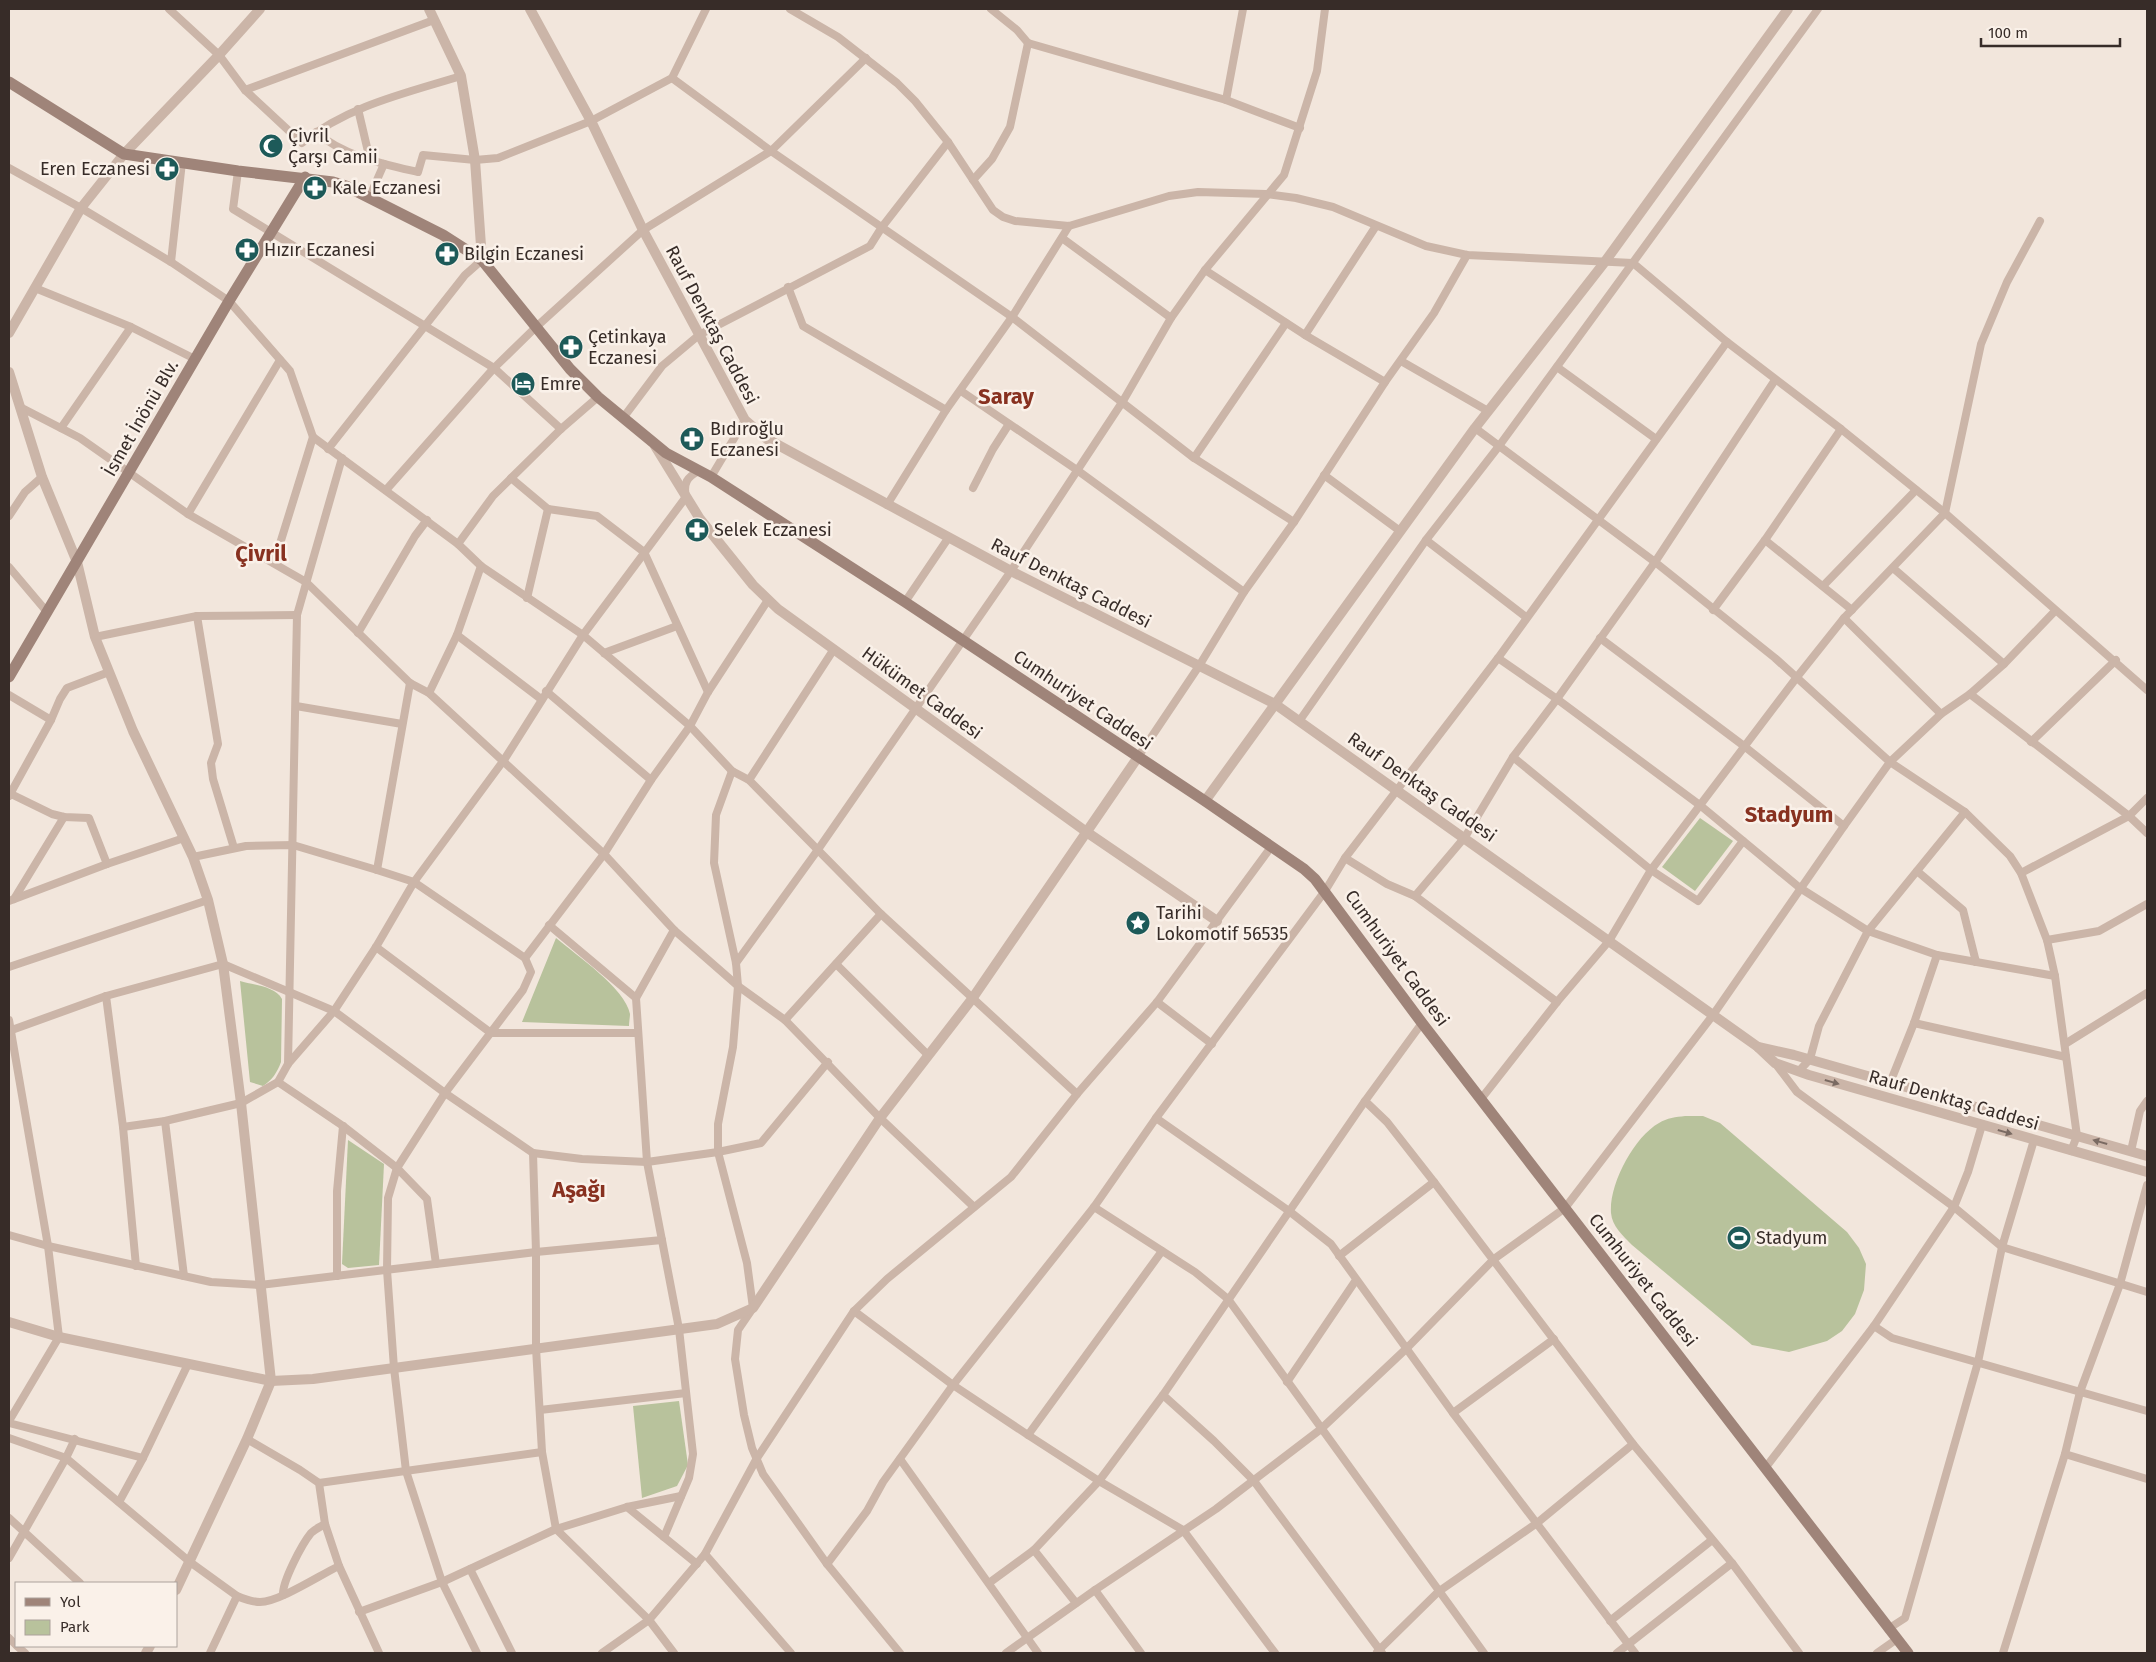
<svg xmlns="http://www.w3.org/2000/svg" width="2156" height="1662" viewBox="0 0 2156 1662" font-family="'Fira Sans',sans-serif">
<rect width="100%" height="100%" fill="#f2e6dc"/>
<!-- green -->
<g fill="#b8c29c">
<path d="M1700,818L1733,841L1695,891L1662,867Z"/>
<path d="M556,938C576,955 625,988 630,1014C630,1017 629,1022 629,1026L522,1022Z"/>
<path d="M240,981C253,985 275,986 282,999L281,1062C277,1073 272,1080 263,1086L250,1082Z"/>
<path d="M1685,1116H1703L1720,1123L1847,1232L1859,1248L1866,1264L1864,1290L1855,1314L1842,1331L1827,1341L1789,1352L1752,1345L1632,1245C1623,1236 1612,1226 1611,1213C1609,1184 1634,1137 1659,1123C1667,1118 1676,1117 1685,1116Z"/>
<path d="M348,1140L384,1164L379,1265L348,1268L342,1264Z"/>
<path d="M679,1401L688,1465L677,1486L642,1498L633,1406Z"/>
</g>
<g fill="none" stroke-linecap="round" stroke-linejoin="round">
<!-- minor -->
<g stroke="#cbb5a8" stroke-width="8">
<path d="M169,9L219,55L245,90L302,143C347,106 406,93 461,76"/>
<path d="M790,9L838,37L897,83L915,101L948,142L993,210L1003,217L1015,221L1069,226L1169,196L1198,192L1266,194L1296,198L1333,207L1426,246L1467,255L1633,263L1727,342L1841,429L1945,513L2147,690"/>
<path d="M991,9L1017,30L1028,43L1226,100L1300,128"/>
<path d="M672,78L771,151L1012,317L1194,458L1294,522"/>
<path d="M245,90L434,20"/>
<path d="M1226,100L1243,9"/>
<path d="M358,109L370,160"/>
<path d="M316,132C343,156 383,164 418,172L423,155L475,160L498,158L591,121L672,78L706,9"/>
<path d="M9,168L81,208L171,262L229,301L290,371L313,437L458,544L481,566L583,635L690,726L732,771L749,780L881,914L1077,1094"/>
<path d="M238,171L233,209L494,368L561,429"/>
<path d="M973,180L992,159L1010,127L1028,43"/>
<path d="M369,198L384,164"/>
<path d="M1062,238L1171,318"/>
<path d="M171,262L182,162"/>
<path d="M1205,270L1305,335L1385,382"/>
<path d="M788,287L803,326L946,410"/>
<path d="M35,288L131,327L195,359"/>
<path d="M1305,335L1376,226"/>
<path d="M1401,361L1488,411"/>
<path d="M1557,367L1656,439"/>
<path d="M961,391L1077,470L1244,592"/>
<path d="M20,407L80,438L188,514L306,582L410,683L429,693L604,854L674,930L738,986L785,1020L880,1118L974,1207"/>
<path d="M623,418L662,366L699,335L870,246L882,227L948,142"/>
<path d="M61,428L131,327"/>
<path d="M1475,428L1655,562L1775,658L1890,762L1965,812L2010,856L2021,873L2047,940L2055,976L2077,1136L2071,1151"/>
<path d="M328,449L465,275L482,260"/>
<path d="M1194,458L1286,323"/>
<path d="M1324,475L1400,531"/>
<path d="M711,477L745,420"/>
<path d="M511,478L548,509L597,516L644,552L708,692"/>
<path d="M973,488L993,449L1009,424"/>
<path d="M386,490L494,368L535,328L643,230L771,151L866,58"/>
<path d="M887,505L946,410L1012,317L1069,226"/>
<path d="M188,514L280,360"/>
<path d="M9,516L25,492L42,477"/>
<path d="M1426,540L1526,617"/>
<path d="M1765,540L1852,610"/>
<path d="M458,544L493,496L561,429L598,397"/>
<path d="M274,563L313,437"/>
<path d="M9,567L47,612"/>
<path d="M1893,568L2004,664"/>
<path d="M1823,586L1916,490"/>
<path d="M527,598L548,509"/>
<path d="M905,602L949,537"/>
<path d="M1713,610L1765,540L1841,429"/>
<path d="M197,616L218,744L211,763L213,779L234,848"/>
<path d="M1844,618L1941,714"/>
<path d="M358,633L415,536L427,520"/>
<path d="M457,635L541,699"/>
<path d="M95,637L197,616L297,615"/>
<path d="M1600,638L1744,746L1844,826"/>
<path d="M604,653L677,626"/>
<path d="M1498,658L1557,699L1701,806L1800,888L1868,931L1937,955L2055,976"/>
<path d="M546,691L651,780"/>
<path d="M429,693L457,635L481,566"/>
<path d="M1970,694L2129,816L2147,833"/>
<path d="M9,695L51,720"/>
<path d="M296,706L402,724"/>
<path d="M1300,720L1426,540L1499,446L1818,9"/>
<path d="M2031,742L2116,660"/>
<path d="M1138,757L1199,666L1244,592L1294,522L1385,382L1434,313L1467,255"/>
<path d="M1513,757L1651,870L1698,901L1743,841"/>
<path d="M732,771L716,815L714,863L736,963L738,986L733,1047L718,1124V1152L747,1263L753,1308L738,1330L735,1359L744,1415L752,1448L763,1474L827,1564L900,1653"/>
<path d="M749,780L834,649"/>
<path d="M9,793L52,814L64,817L89,818L107,864"/>
<path d="M9,796L51,720L60,699L67,688L109,672"/>
<path d="M193,857L246,846L293,845L377,870L414,882L525,958L531,972L523,990L445,1093L397,1168L388,1198L387,1270L394,1368L406,1471L442,1582L477,1653"/>
<path d="M1345,858L1387,884L1415,896L1557,1002"/>
<path d="M377,870L410,683"/>
<path d="M1917,871L1963,910L1976,962"/>
<path d="M2021,873L2129,816L2147,798"/>
<path d="M1415,896L1465,837L1513,757L1557,699L1655,562L1775,380"/>
<path d="M14,899L64,817"/>
<path d="M9,901L107,864L184,838"/>
<path d="M549,925L636,998L647,1162L679,1329L693,1454L689,1478L664,1537"/>
<path d="M2047,940L2099,931L2147,904"/>
<path d="M376,947L491,1033H638"/>
<path d="M525,958L604,854L651,780L690,726L708,692L768,600"/>
<path d="M736,963L817,851L1011,571L1123,401L1171,318L1205,270L1284,175L1317,71L1325,9"/>
<path d="M836,964L928,1055"/>
<path d="M9,967L208,900"/>
<path d="M106,996L123,1127L136,1266"/>
<path d="M636,998L674,930"/>
<path d="M1157,1002L1212,1044"/>
<path d="M9,1020L48,1246L59,1337L9,1421"/>
<path d="M785,1020L881,914"/>
<path d="M1914,1023L2066,1057"/>
<path d="M9,1031L106,996L223,964L334,1011L445,1093L533,1153L582,1159L647,1162L718,1152L761,1143L828,1062"/>
<path d="M2065,1044L2147,993"/>
<path d="M1775,1063L1797,1092L1954,1207L2002,1247L2147,1292"/>
<path d="M288,1064L297,615L342,458"/>
<path d="M1799,1071L1810,1059L1819,1026L1868,931L1965,812"/>
<path d="M278,1082L343,1126L397,1168L427,1199L436,1264"/>
<path d="M1890,1083L1914,1023L1937,955"/>
<path d="M1481,1099L1557,1002L1609,941L1651,870L1797,677L1844,618L1945,513L1981,344L2007,282L2040,221"/>
<path d="M1365,1101L1387,1122L1434,1182L1633,1444L1732,1563L1799,1653"/>
<path d="M1156,1118L1289,1211L1331,1244L1453,1413L1635,1653"/>
<path d="M165,1121L184,1276"/>
<path d="M123,1127L165,1121L241,1103L278,1082L288,1064L334,1011L376,947L414,882L504,760L583,635L686,497C683,483 687,477 699,471"/>
<path d="M2131,1151L2140,1111L2147,1101"/>
<path d="M533,1153L536,1252V1348L542,1452L556,1529L649,1620L674,1653"/>
<path d="M1094,1207L1195,1272L1228,1299L1484,1653"/>
<path d="M9,1235L48,1246L211,1282L260,1285L536,1252L662,1240"/>
<path d="M1339,1256L1434,1182"/>
<path d="M337,1276V1191L343,1126"/>
<path d="M854,1311L953,1385L1028,1435L1099,1481L1183,1530L1275,1653"/>
<path d="M1874,1326L1892,1338L2147,1411"/>
<path d="M1287,1382L1356,1280"/>
<path d="M1163,1395L1214,1441L1254,1481L1382,1653"/>
<path d="M540,1410L686,1393"/>
<path d="M1453,1413L1554,1339"/>
<path d="M9,1423L143,1458"/>
<path d="M1028,1435L1162,1251"/>
<path d="M9,1438L66,1458L190,1562L237,1596C244,1599 252,1602 260,1602C279,1602 320,1575 339,1566"/>
<path d="M247,1439L300,1470L319,1483L325,1524L339,1566L379,1653"/>
<path d="M2065,1454L2147,1479"/>
<path d="M900,1459L1038,1653"/>
<path d="M1766,1467L1874,1326L1954,1207L1968,1172L1982,1125"/>
<path d="M319,1483L542,1452"/>
<path d="M119,1502L143,1458L188,1364"/>
<path d="M627,1507L697,1564"/>
<path d="M9,1518L80,1583"/>
<path d="M1034,1550L1076,1603"/>
<path d="M705,1554L791,1653"/>
<path d="M9,1558L66,1458L75,1439"/>
<path d="M827,1564L867,1511L883,1482L953,1385L1094,1207L1156,1118L1325,891L1345,858L1498,658L1727,342"/>
<path d="M470,1569L512,1653"/>
<path d="M989,1583L1034,1550L1099,1481L1163,1395L1365,1101L1422,1023"/>
<path d="M1095,1590L1141,1653"/>
<path d="M283,1595C282,1582 302,1544 311,1533C315,1529 320,1527 325,1524"/>
<path d="M359,1612L442,1582L556,1529L627,1507L681,1496"/>
<path d="M1610,1621L1712,1540"/>
<path d="M1888,1629L1905,1618L1978,1362L2002,1247L2034,1140"/>
<path d="M9,1638L16,1645"/>
<path d="M17,1646L25,1653"/>
<path d="M1377,1652L1438,1592L1537,1523L1633,1444"/>
<path d="M210,1653L237,1596"/>
<path d="M602,1653L649,1620L705,1554L757,1458L854,1311L887,1279L1011,1177L1077,1094L1157,1002L1271,847"/>
<path d="M1006,1653L1095,1590L1216,1509L1321,1429L1407,1348L1494,1259L1565,1208L1713,1015L1844,826L1890,762L1941,714L1970,694L2004,664L2055,611"/>
<path d="M1617,1653L1732,1563"/>
<path d="M1877,1653L1897,1639"/>
<path d="M2003,1653L2065,1454L2080,1392L2120,1284L2147,1185"/>
</g>
<!-- tertiary -->
<g stroke="#cbb5a8" stroke-width="10">
<path d="M429,9L461,76L475,160L482,260"/>
<path d="M530,9L591,121L643,230L745,420L767,439L1011,571L1275,704L1758,1047L1775,1063L1809,1075L2147,1172"/>
<path d="M9,333L81,208L124,154L219,55L260,9"/>
<path d="M9,372L42,477L77,562L95,637L133,731L193,857L208,900L223,964L241,1103L271,1381L247,1439L176,1590"/>
<path d="M655,446L700,519L753,585L778,609L1088,833L1217,921"/>
<path d="M1205,801L1475,428L1604,263L1788,9"/>
<path d="M1758,1047L1794,1055L2147,1156"/>
<path d="M9,1322L59,1337L271,1381L313,1379L717,1324L753,1308L880,1118L972,999L1138,757"/>
<path d="M146,1653L150,1646"/>
</g>
<!-- secondary -->
<g stroke="#9f8479" stroke-width="11">
<path d="M9,82L124,154L238,171L333,182L346,186L443,235L482,260L570,369L598,397L666,453L711,477L905,602L1205,801L1304,869L1315,879L1422,1023L1908,1653"/>
<path d="M9,677L229,301L305,177"/>
</g>
</g>
<!-- one-way arrows -->
<defs><path id="oneway-solid" d="M-6-.8H1V-3.2L6.5 0L1 3.2V.8H-6Z" transform="scale(1.25)"/></defs>
<g fill="#7a6a62">
<use href="#oneway-solid" transform="translate(1832 1082) rotate(16)"/>
<use href="#oneway-solid" transform="translate(2005 1132) rotate(16)"/>
<use href="#oneway-solid" transform="translate(2100 1142) rotate(-164)"/>
</g>
<!-- icons -->
<defs>
<symbol id="mosque-disc" viewBox="-11 -11 22 22"><circle r="9.5" fill="#1d5a59" stroke="#faf1e9"/><path d="M3.5-4.9A6 6 0 1 0 3.5 4.9A5 5 0 1 1 3.5-4.9Z" fill="#fff"/></symbol>
<symbol id="pharmacy-disc" viewBox="-11 -11 22 22"><circle r="9.5" fill="#1d5a59" stroke="#faf1e9"/><path d="M-2-6h4v4h4v4h-4v4h-4v-4h-4v-4h4Z" fill="#fff"/></symbol>
<symbol id="hotel-disc" viewBox="-11 -11 22 22"><circle r="9.5" fill="#1d5a59" stroke="#faf1e9"/><path d="M-6-4.5h1.5V1H6V5H4.5V3h-9V5H-6ZM-4 0a1.8 1.8 0 1 1 3.6 0ZM.5 0V-2.5h3Q6-2.5 6 0Z" fill="#fff"/></symbol>
<symbol id="sight-disc" viewBox="-11 -11 22 22"><circle r="9.5" fill="#1d5a59" stroke="#faf1e9"/><path d="M0-6L1.8-2.2L6-1.7L2.9 1.2L3.7 5.4L0 3.3L-3.7 5.4L-2.9 1.2L-6-1.7L-1.8-2.2Z" fill="#fff"/></symbol>
<symbol id="stadium-disc" viewBox="-11 -11 22 22"><circle r="9.5" fill="#1d5a59" stroke="#faf1e9"/><path d="M0-5a6.5 5 0 1 0 0 10a6.5 5 0 1 0 0-10ZM-3.5-1.8h7v3.6h-7Z" fill="#fff"/></symbol>
</defs>
<g fill-rule="evenodd">
<use href="#mosque-disc" x="257" y="132" width="28" height="28"/>
<use href="#pharmacy-disc" x="153" y="155" width="28" height="28"/>
<use href="#pharmacy-disc" x="301" y="174" width="28" height="28"/>
<use href="#pharmacy-disc" x="233" y="236" width="28" height="28"/>
<use href="#pharmacy-disc" x="433" y="240" width="28" height="28"/>
<use href="#pharmacy-disc" x="557" y="333" width="28" height="28"/>
<use href="#hotel-disc" x="509" y="370" width="28" height="28"/>
<use href="#pharmacy-disc" x="678" y="425" width="28" height="28"/>
<use href="#pharmacy-disc" x="683" y="516" width="28" height="28"/>
<use href="#sight-disc" x="1124" y="909" width="28" height="28"/>
<use href="#stadium-disc" x="1725" y="1224" width="28" height="28"/>
</g>
<g text-anchor="middle" dominant-baseline="central" stroke-width="5" stroke-linejoin="round" paint-order="stroke">
<!-- poi labels -->
<g font-size="18" fill="#372c28" stroke="#faf1e9" text-anchor="start">
<text x="288" y="136">Çivril<tspan x="288" dy="21">Çarşı Camii</tspan></text>
<text x="150" y="169" text-anchor="end">Eren Eczanesi</text>
<text x="332" y="188">Kale Eczanesi</text>
<text x="264" y="250">Hızır Eczanesi</text>
<text x="464" y="254">Bilgin Eczanesi</text>
<text x="588" y="337">Çetinkaya<tspan x="588" dy="21">Eczanesi</tspan></text>
<text x="540" y="384">Emre</text>
<text x="710" y="429">Bıdıroğlu<tspan x="710" dy="21">Eczanesi</tspan></text>
<text x="714" y="530">Selek Eczanesi</text>
<text x="1156" y="913">Tarihi<tspan x="1156" dy="21">Lokomotif 56535</tspan></text>
<text x="1756" y="1238">Stadyum</text>
</g>
<!-- street labels -->
<g font-size="18" fill="#372c28" stroke="#faf1e9">
<text transform="translate(712 325) rotate(62)">Rauf Denktaş Caddesi</text>
<text transform="translate(141 418) rotate(-60)">İsmet İnönü Blv.</text>
<text transform="translate(1071 583) rotate(27)">Rauf Denktaş Caddesi</text>
<text transform="translate(922 693) rotate(36)">Hükümet Caddesi</text>
<text transform="translate(1083 700) rotate(34)">Cumhuriyet Caddesi</text>
<text transform="translate(1422 787) rotate(35)">Rauf Denktaş Caddesi</text>
<text transform="translate(1397 958) rotate(54)">Cumhuriyet Caddesi</text>
<text transform="translate(1954 1100) rotate(16)">Rauf Denktaş Caddesi</text>
<text transform="translate(1643 1280) rotate(52)">Cumhuriyet Caddesi</text>
</g>
<!-- district labels -->
<g font-size="22" font-weight="bold" fill="#883120" stroke="#faf1e9">
<text x="1006" y="396">Saray</text>
<text x="261" y="553">Çivril</text>
<text x="1789" y="814">Stadyum</text>
<text x="579" y="1189">Aşağı</text>
</g>
</g>
<!-- border -->
<rect width="2156" height="1662" fill="none" stroke="#372c28" stroke-width="20"/>
<!-- legend -->
<rect x="15" y="1582" width="162" height="65" fill="#faf1e9" stroke="#aca29c"/>
<rect x="25" y="1598" width="25" height="8" fill="#9f8479" stroke="#aca29c"/>
<text x="60" y="1607" font-size="15" fill="#372c28">Yol</text>
<rect x="25" y="1620" width="25" height="15" fill="#b8c29c" stroke="#aca29c"/>
<text x="60" y="1632" font-size="15" fill="#372c28">Park</text>
<!-- scale -->
<path d="M1981 38v8h139v-8" fill="none" stroke="#372c28" stroke-width="2.5"/>
<text x="1988" y="38" font-size="15" fill="#372c28" stroke="#faf1e9" stroke-width="4" paint-order="stroke">100 m</text>
</svg>
